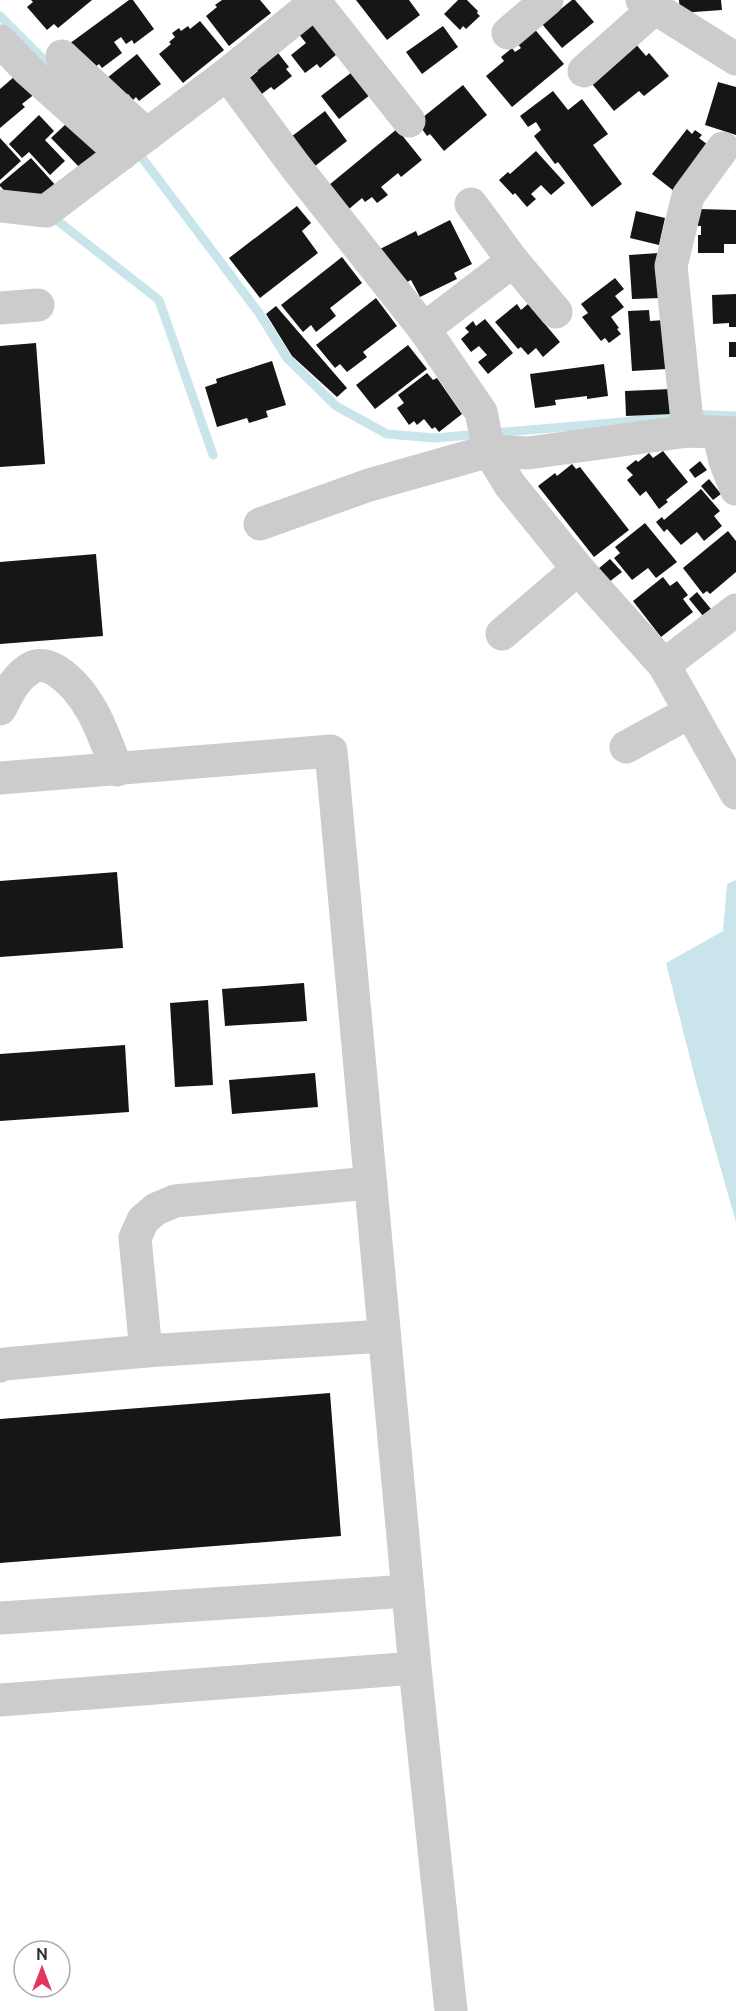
<svg xmlns="http://www.w3.org/2000/svg" width="736" height="2011" viewBox="0 0 736 2011" font-family="Ubuntu,sans-serif">
<rect width="100%" height="100%" fill="#fff"/>
<!-- water -->
<path fill="#cae4eb" d="M736,880V1222L696,1082L666,963L723,931L727,884Z"/>
<g fill="none" stroke-linecap="round" stroke-linejoin="round">
<!-- stream -->
<g stroke="#cae4eb" stroke-width="9">
<path d="M0,16L56,72"/>
<path d="M136,151L143,159L259,313L287,358L336,406L387,434L435,438L623,422L687,414L736,416"/>
<path d="M50,218H54L159,300L213,455"/>
</g>
</g>
<!-- building -->
<g fill="#161616">
<path d="M31,0H92L58,28L54,24L47,30L27,7L33,2Z"/>
<path d="M129,0H133L154,29L134,44L132,40L126,44L121,37L114,42L122,53L102,68L99,64L94,68L69,44Z"/>
<path d="M222,0H260L271,13L229,46L206,16L217,7L215,5Z"/>
<path d="M356,0H409L420,15L387,40Z"/>
<path d="M458,0H467L478,11L477,13L480,16L466,29L463,26L460,30L444,14Z"/>
<path d="M572,0H575L594,22L562,48L542,24Z"/>
<path d="M679,0H721L722,10L680,13Z"/>
<path d="M200,21L224,50L183,83L159,54L171,44L169,42L175,37L172,33L179,28L181,31L188,26L190,29Z"/>
<path d="M311,21L337,54L320,68L317,64L305,73L291,55L306,43L297,32Z"/>
<path d="M443,26L458,47L422,74L406,52Z"/>
<path d="M532,26L564,64L512,107L486,76L504,61L501,57L512,48L515,52L521,48L515,41Z"/>
<path d="M634,42L646,56L649,53L669,76L644,96L639,91L614,111L589,80Z"/>
<path d="M275,49L289,67L286,69L292,76L274,90L271,87L259,96L247,80L258,71L253,66Z"/>
<path d="M137,54L161,84L139,101L136,97L133,100L128,94L122,98L107,78Z"/>
<path d="M352,72L370,95L339,119L321,96Z"/>
<path d="M14,77L36,93L22,104L25,107L0,128V89Z"/>
<path d="M718,82L736,87V135L705,125Z"/>
<path d="M463,85L487,115L444,151L430,134L427,136L417,122Z"/>
<path d="M553,91L568,110L582,99L608,134L593,145L622,184L592,207L558,162L555,164L534,136L541,130L536,122L528,127L520,116Z"/>
<path d="M325,111L347,141L310,170L287,140Z"/>
<path d="M39,115L54,131L45,140L65,161L50,175L29,152L22,158L9,144Z"/>
<path d="M67,123L101,153L82,170L51,138Z"/>
<path d="M397,129L422,160L401,177L398,173L381,187L388,195L377,203L372,197L365,202L362,198L349,209L329,185Z"/>
<path d="M687,129L692,134L695,130L702,135L699,138L708,145L674,191L652,174Z"/>
<path d="M0,138L21,161L0,180Z"/>
<path d="M536,151L565,183L551,195L541,185L531,194L536,199L527,207L515,193L513,195L499,180L508,172L510,174Z"/>
<path d="M31,158L58,188L44,200L8,195L0,186V184Z"/>
<path d="M297,206L311,223L302,231L318,253L260,298L229,258Z"/>
<path d="M698,209L736,210V244H724V253H698V235H701V226H698Z"/>
<path d="M636,211L665,218L659,245L630,238Z"/>
<path d="M450,220L472,264L454,273L457,279L420,297L411,280L399,286L374,252L416,231L418,236Z"/>
<path d="M659,253L661,298L632,299L629,255Z"/>
<path d="M342,257L362,283L330,308L336,316L316,332L311,325L303,332L281,305Z"/>
<path d="M615,278L624,289L615,296L624,307L611,317L619,328L617,329L621,334L609,343L605,338L601,341L582,317L588,313L581,304Z"/>
<path d="M736,294V327H729V323L713,324L712,295Z"/>
<path d="M376,298L397,326L363,352L367,357L347,372L340,364L335,368L316,345Z"/>
<path d="M517,304L521,310L528,304L560,342L543,357L536,348L528,355L521,347L518,349L495,322Z"/>
<path d="M276,306L347,388L337,397L292,356L266,314Z"/>
<path d="M649,310L650,321L664,320L667,369L632,371L628,311Z"/>
<path d="M485,319L513,353L488,374L478,362L487,355L479,346L471,352L461,339L469,332L465,328L473,321L476,326Z"/>
<rect x="729" y="342" width="7" height="15"/>
<path d="M36,343L45,464L0,467V346Z"/>
<path d="M408,345L427,369L375,409L356,385Z"/>
<path d="M272,361L286,405L266,411L268,417L249,423L247,418L217,427L205,387L217,383L216,379Z"/>
<path d="M604,364L608,396L587,399V396L555,400L556,405L535,408L530,374Z"/>
<path d="M427,373L433,380L437,378L462,414L439,432L435,427L432,429L424,419L417,425L414,421L409,425L397,408L404,403L398,395Z"/>
<path d="M671,389L672,414L626,416L625,391Z"/>
<path d="M663,451L688,482L666,500L668,502L659,509L646,491L640,496L627,480L633,475L626,468L636,460L638,462L649,453L653,458Z"/>
<path d="M700,461L707,470L695,478L689,470Z"/>
<path d="M572,464L576,469L580,467L629,530L594,557L538,486L555,473L557,476Z"/>
<path d="M709,479L721,494L713,500L701,486Z"/>
<path d="M701,489L720,511L714,516L722,526L704,541L697,532L681,545L667,529L664,532L656,522L662,517L664,520Z"/>
<path d="M645,523L677,562L656,578L648,568L632,580L614,558L620,553L615,547Z"/>
<path d="M728,531L736,541V572L710,594L707,591L703,594L683,568Z"/>
<path d="M96,554L103,636L0,644V562Z"/>
<path d="M610,559L622,572L609,582L598,569Z"/>
<path d="M663,577L670,586L677,581L688,595L683,599L693,612L661,637L633,601Z"/>
<path d="M697,592L711,609L703,616L689,599Z"/>
<path d="M117,872L123,948L0,957V881Z"/>
<path d="M304,983L307,1021L225,1026L222,989Z"/>
<path d="M208,1000L213,1085L175,1087L170,1003Z"/>
<path d="M125,1045L129,1112L0,1121V1054Z"/>
<path d="M315,1073L318,1107L232,1114L229,1080Z"/>
<path d="M330,1393L341,1536L0,1563V1419Z"/>
</g>
<g fill="none" stroke-linecap="round" stroke-linejoin="round">
<!-- minor -->
<g stroke="#ccc" stroke-width="33">
<path d="M318,0L227,74L295,166L424,329L481,412L489,451L510,485L578,569L664,665L736,793"/>
<path d="M642,0L736,59"/>
<path d="M315,2L409,121"/>
<path d="M508,33L547,0"/>
<path d="M0,41L28,70L122,154"/>
<path d="M62,56L147,135"/>
<path d="M584,71L655,8"/>
<path d="M471,204L513,261L556,312"/>
<path d="M0,206L46,211L227,74"/>
<path d="M0,308L38,305"/>
<path d="M424,329L513,261"/>
<path d="M688,431L671,266L688,196L723,148"/>
<path d="M718,432L725,461L736,489"/>
<path d="M260,524L369,485L489,451L528,453L688,431L736,433"/>
<path d="M502,634L578,569"/>
<path d="M664,665L736,610"/>
<path d="M0,709C8,694 15,677 31,668C39,663 49,666 57,671C90,693 103,733 117,770"/>
<path d="M626,747L690,712"/>
<path d="M0,778L331,751L415,1668L451,2011"/>
<path d="M146,1351L384,1336"/>
<path d="M0,1366L5,1364L146,1351L135,1238L143,1220L156,1209L175,1201L370,1183"/>
<path d="M0,1618L408,1591"/>
<path d="M0,1700L415,1668"/>
</g>
</g>
<!-- north arrow -->
<g transform="translate(42 1969)"><circle r="28" fill="#ffffff" stroke="#acacac" stroke-width="1.5"/>
<path d="M0-4.5L10 22L0 15L-10 22Z" fill="#e23561"/>
<text y="-9" font-size="16" font-weight="bold" text-anchor="middle" fill="#2f2f2f">N</text>
</g>
</svg>
